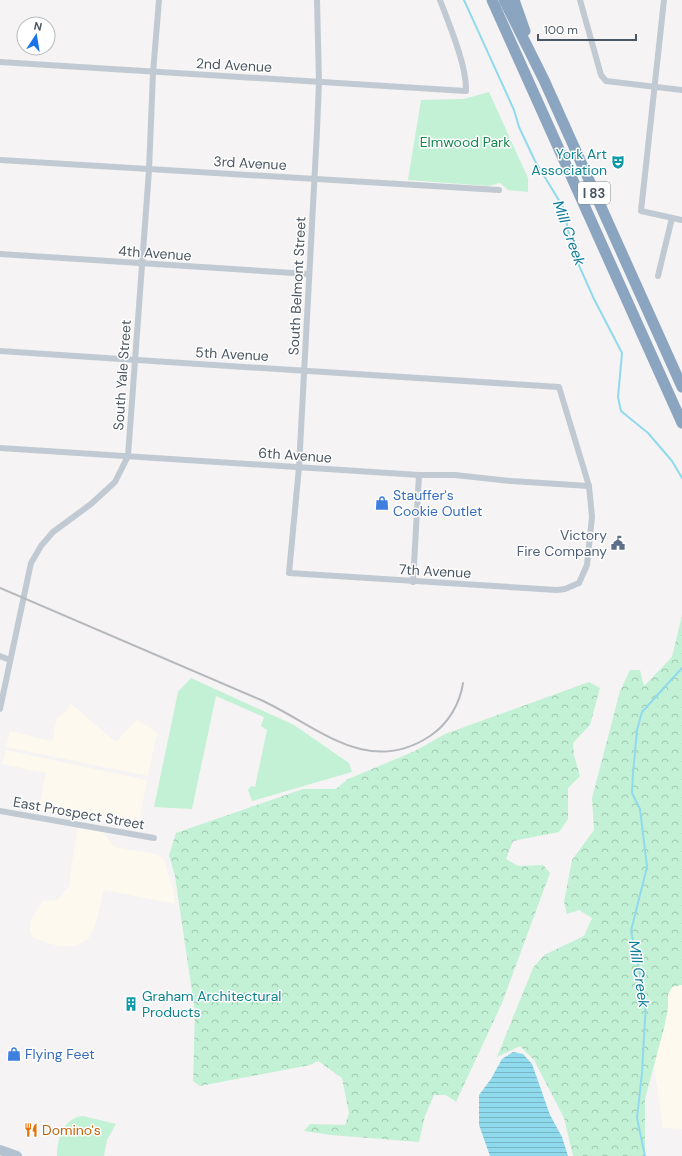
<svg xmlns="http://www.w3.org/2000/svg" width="682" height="1156" viewBox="0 0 682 1156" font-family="'DM Sans',sans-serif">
<defs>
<pattern id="forest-crowns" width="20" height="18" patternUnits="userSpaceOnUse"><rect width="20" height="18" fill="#c3f1d5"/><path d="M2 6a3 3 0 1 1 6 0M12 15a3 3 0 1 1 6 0" fill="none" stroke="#a0c6b0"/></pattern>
<pattern id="water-rules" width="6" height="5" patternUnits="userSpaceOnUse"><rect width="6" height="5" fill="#90daee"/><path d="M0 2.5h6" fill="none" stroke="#78b4c4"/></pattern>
</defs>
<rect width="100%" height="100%" fill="#f5f3f3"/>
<!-- commercial -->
<g fill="#fdf9ef">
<path d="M70,703L116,742L137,719L157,733L148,776L6,747L10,731L52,741L57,718L67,710Z"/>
<path d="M6,750L147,780L138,827L38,810L46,773L2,764Z"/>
<path d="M78,826L103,831L114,847L156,854L163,858L173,888L175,904L104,890L94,930L88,939L76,946H58L33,938L30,931L31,919L43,901L57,900L70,885L71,868Z"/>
<path d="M641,977L682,978V1129L663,1128Z"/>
</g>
<!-- green -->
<g fill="#c3f1d5">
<path d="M489,92L528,178V192L508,190L500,183L488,186L408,180L421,100L464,99Z"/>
<path d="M191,678L294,725L349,763L352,772L252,801L248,790L251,786L255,787L267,730L261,726L264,717L216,696L192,809L154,807L178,692Z"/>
<path d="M83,1116L116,1124L107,1140L104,1156H57C57,1139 63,1118 83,1116Z"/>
</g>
<!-- forest -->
<g fill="url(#forest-crowns)">
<path d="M682,615V985L672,987L668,995V1009L664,1028L645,1099V1156H573L564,1118L534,1060L520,1046L497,1057L533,968L544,955L584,936L592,918L579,910L567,914L564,902L572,860L594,830L592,798L620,691L630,670H640L644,686L672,657Z"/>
<path d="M589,682L600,688L590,725L573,743L574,755L580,776L568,788V819L559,832L513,841L506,859L518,866L543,865L550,873L502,1003L456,1102L446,1095H434L425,1116L419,1142L331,1135L304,1131L310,1124L345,1125L349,1113L342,1078L318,1061L310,1065L200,1086L193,1081L195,1012L175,876L169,855L176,833L303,789H336L348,779L415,751L445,734Z"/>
</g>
<!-- water -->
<path fill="url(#water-rules)" d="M513,1052L523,1054L532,1064L550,1115L562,1137L568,1156H490L479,1125V1095L491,1079L502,1059Z"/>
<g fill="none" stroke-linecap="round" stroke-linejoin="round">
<!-- stream -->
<g stroke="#90daee" stroke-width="2">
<path d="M464,0L514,110L519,127L535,161L563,207L573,252L594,299L622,353L618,397L621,411L648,433L672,461L682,478"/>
<path d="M645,1156L637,1118L642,1073L646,1002L631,931L647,867L640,809L632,793L633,774L637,730L642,712L682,668"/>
</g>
<!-- street -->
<g stroke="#c1cad2" stroke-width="6">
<path d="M580,0L601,75L606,81L682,90"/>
<path d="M664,0L641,211L682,220"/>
<path d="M0,62L466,91C467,66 449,24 440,0"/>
<path d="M0,160L499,190"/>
<path d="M0,254L309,274"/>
<path d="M658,276L672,218"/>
<path d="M0,351C186,364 372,374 559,387L589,486L592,517L587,565L579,583L565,589L557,590L289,573L299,467L317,131L319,82L317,0"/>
<path d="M0,448L419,475H455L511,481L589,486"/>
<path d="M413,582L419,475"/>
<path d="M0,656L10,660"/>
<path d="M0,709L31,563L41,546L53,532L91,504L115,482L128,456L149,170L153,73L159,0"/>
<path d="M0,811L154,838"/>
</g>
<!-- primary -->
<path stroke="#b3c2d1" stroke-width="10" d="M0,1150L17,1156"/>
<!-- highway -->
<g stroke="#8ba5c1" stroke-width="11">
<path d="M492,0L682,423"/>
<path d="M504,0L544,80L682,387"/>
<path d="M514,0L525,31"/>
</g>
<!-- rail -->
<path stroke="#b5b8bd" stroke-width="2" d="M0,588L261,700C316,725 367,778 430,736C448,724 460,704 463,683"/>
</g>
<!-- icons -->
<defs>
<symbol id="theatre-bare" viewBox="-9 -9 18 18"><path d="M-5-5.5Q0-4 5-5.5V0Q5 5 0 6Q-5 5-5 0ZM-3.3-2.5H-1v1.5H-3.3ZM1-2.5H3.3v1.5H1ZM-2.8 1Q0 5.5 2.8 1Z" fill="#0f9aa8" stroke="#fff" stroke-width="2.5" paint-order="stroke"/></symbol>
<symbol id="shop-bare" viewBox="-9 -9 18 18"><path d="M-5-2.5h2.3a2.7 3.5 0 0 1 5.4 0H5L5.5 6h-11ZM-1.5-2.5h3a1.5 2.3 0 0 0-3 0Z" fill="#3f7fe0" stroke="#fff" stroke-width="2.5" paint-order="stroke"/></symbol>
<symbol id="civic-bare" viewBox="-9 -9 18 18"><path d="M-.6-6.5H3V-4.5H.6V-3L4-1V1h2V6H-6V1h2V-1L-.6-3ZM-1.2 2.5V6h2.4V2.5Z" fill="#5c6f8a" stroke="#fff" stroke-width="2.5" paint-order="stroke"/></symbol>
<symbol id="building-bare" viewBox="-9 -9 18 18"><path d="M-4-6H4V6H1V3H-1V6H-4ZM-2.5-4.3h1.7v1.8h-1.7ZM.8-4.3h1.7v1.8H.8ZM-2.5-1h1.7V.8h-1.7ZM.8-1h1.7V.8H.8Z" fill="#0f9aa8" stroke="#fff" stroke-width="2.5" paint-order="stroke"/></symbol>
<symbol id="restaurant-bare" viewBox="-9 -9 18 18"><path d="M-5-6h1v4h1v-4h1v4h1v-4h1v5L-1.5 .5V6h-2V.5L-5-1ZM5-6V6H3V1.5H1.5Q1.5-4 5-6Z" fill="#e8710a" stroke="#fff" stroke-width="2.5" paint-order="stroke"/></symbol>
</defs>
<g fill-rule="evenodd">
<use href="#theatre-bare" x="608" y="152" width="20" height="20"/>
<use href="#shop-bare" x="372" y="493" width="20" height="20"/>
<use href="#civic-bare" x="608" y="533" width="20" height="20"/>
<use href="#building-bare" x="121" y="994" width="20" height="20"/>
<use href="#shop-bare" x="4" y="1044" width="20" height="20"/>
<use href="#restaurant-bare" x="21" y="1120" width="20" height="20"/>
</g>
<g text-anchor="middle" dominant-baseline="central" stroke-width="3" stroke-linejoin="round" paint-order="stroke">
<!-- shield labels -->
<rect fill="#fff" stroke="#808990" stroke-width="1" x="578" y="182" width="32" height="22" rx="3"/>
<g font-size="13" font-weight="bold" fill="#4a5661">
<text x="594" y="193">I 83</text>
</g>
<!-- street labels -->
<g font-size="14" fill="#4a5661" stroke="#fff">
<text transform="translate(234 65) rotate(3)">2nd Avenue</text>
<text transform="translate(250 163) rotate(3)">3rd Avenue</text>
<text transform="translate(155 253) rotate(4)">4th Avenue</text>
<text transform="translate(297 286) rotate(-87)">South Belmont Street</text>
<text transform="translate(232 354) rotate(3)">5th Avenue</text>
<text transform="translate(122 375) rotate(-86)">South Yale Street</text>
<text transform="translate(295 455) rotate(4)">6th Avenue</text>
<text transform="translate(435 571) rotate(3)">7th Avenue</text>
<text transform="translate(79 813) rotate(10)">East Prospect Street</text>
</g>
<!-- park labels -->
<g font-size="14" fill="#17864f" stroke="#fff">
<text x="465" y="142">Elmwood Park</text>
</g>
<!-- culture labels -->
<g font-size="14" fill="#0d838f" stroke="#fff" text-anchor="end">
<text x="607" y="154">York Art<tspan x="607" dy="16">Association</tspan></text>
<text x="142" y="996" text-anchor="start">Graham Architectural<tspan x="142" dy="16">Products</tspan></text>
</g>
<!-- shop labels -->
<g font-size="14" fill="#366cbe" stroke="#fff" text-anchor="start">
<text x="393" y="495">Stauffer's<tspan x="393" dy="16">Cookie Outlet</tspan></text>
<text x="25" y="1054">Flying Feet</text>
</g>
<!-- service labels -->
<g font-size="14" fill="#4e5e75" stroke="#fff" text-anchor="end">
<text x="607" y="535">Victory<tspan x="607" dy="16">Fire Company</tspan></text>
</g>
<!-- food labels -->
<g font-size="14" fill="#c56008" stroke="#fff" text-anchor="start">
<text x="42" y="1130">Domino's</text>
</g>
<!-- water labels -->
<g font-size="15" font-style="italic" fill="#0c7c9b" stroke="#fff">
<text transform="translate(569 233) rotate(70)">Mill Creek</text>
<text transform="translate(639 974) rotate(81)">Mill Creek</text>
</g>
</g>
<!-- north arrow -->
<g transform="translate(36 36) rotate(12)"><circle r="19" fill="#ffffff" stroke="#b7bbc0"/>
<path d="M0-3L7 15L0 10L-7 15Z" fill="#1a73e8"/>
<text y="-6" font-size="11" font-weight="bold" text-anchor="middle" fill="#4a5661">N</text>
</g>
<!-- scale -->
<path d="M538 34v6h98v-6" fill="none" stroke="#4a5661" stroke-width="2"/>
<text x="544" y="34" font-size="12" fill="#4a5661" stroke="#ffffff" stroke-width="3" paint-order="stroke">100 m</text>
</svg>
